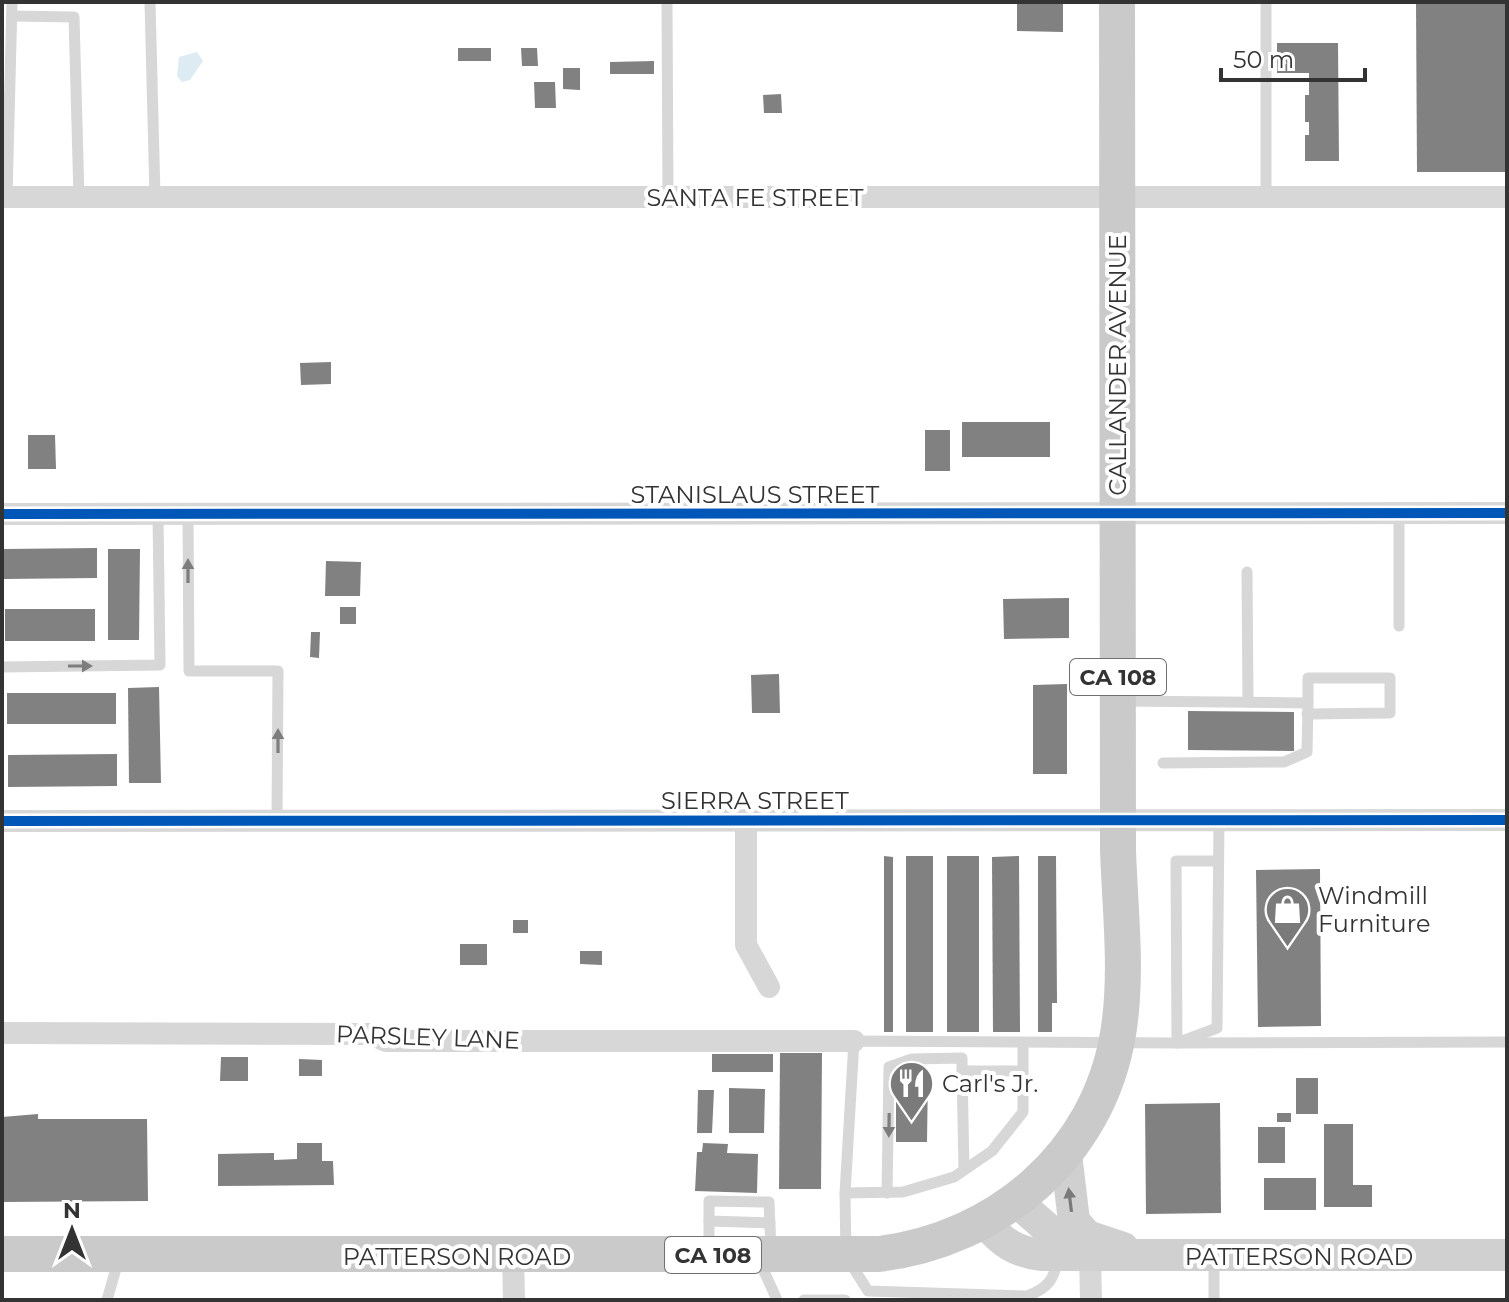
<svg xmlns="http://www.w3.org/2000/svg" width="1509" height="1302" viewBox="0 0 1509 1302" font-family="Montserrat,sans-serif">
<rect width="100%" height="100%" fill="#fff"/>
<!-- water -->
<path fill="#ddebf3" d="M197,52L203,61L190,80L182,82L177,76L179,57Z"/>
<!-- building -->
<g fill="#818181">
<path d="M1017,2H1063V32L1017,31Z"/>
<path d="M1416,2H1507V172H1417Z"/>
<path d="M1277,43H1338L1339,161H1305V135H1309V122H1305V95H1309V73H1277Z"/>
<rect x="458" y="48" width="33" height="13"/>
<path d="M521,48H537L538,66H522Z"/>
<path d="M654,61V74H610V62Z"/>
<path d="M563,68H580V90L563,89Z"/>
<path d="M534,82H555L556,108H535Z"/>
<path d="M781,94L782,113H764L763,95Z"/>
<path d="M331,362V384L301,385L300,363Z"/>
<rect x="962" y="422" width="88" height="35"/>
<rect x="925" y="430" width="25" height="41"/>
<path d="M28,435H55L56,469H28Z"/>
<path d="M97,548V578L4,579V549Z"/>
<path d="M108,549H140L139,640H108Z"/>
<path d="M326,561L361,562L360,596H325Z"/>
<path d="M1069,598V638L1004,639L1003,599Z"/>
<rect x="340" y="607" width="16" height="17"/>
<rect x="5" y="609" width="90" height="32"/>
<path d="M311,632H320L319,658L310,657Z"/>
<path d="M779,674L780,713H752L751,675Z"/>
<path d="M1067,684V774H1033V685Z"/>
<path d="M159,687L161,783H129L128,688Z"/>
<rect x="7" y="693" width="109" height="31"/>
<path d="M1188,711L1294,712V751L1188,750Z"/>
<path d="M117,754V786L8,787V755Z"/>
<path d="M884,856L893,857V1032H884Z"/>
<rect x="906" y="856" width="27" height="176"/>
<rect x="947" y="856" width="32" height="176"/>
<path d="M1019,856L1020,1032H993L992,857Z"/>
<path d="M1038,856H1056L1057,1003H1052V1032H1038Z"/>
<path d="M1320,869L1321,1026L1258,1027L1256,870Z"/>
<rect x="513" y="920" width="15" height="13"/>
<rect x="460" y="944" width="27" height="21"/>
<path d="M580,951H602V965L580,964Z"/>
<path d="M780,1053H822L821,1189H779Z"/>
<rect x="712" y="1054" width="61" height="18"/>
<path d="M221,1057H248V1081H220Z"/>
<path d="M299,1059L322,1060V1076H299Z"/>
<path d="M896,1072H928L927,1142H896Z"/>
<rect x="1296" y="1078" width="22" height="36"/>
<path d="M729,1088L765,1089L764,1133H729Z"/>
<path d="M698,1090H714L712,1133H697Z"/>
<path d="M1220,1103L1221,1213L1146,1214L1145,1104Z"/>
<rect x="1277" y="1113" width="14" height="9"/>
<path d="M38,1114V1119H147L148,1201L2,1202V1117Z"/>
<path d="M1324,1124H1353V1185H1372V1207H1324Z"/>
<rect x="1258" y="1127" width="27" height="36"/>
<path d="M297,1143H322V1161H333L334,1185L218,1186V1154L274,1153V1160L297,1159Z"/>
<path d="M703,1143L728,1144L727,1153L758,1154L757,1193L695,1191L697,1152H702Z"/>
<rect x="1264" y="1178" width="52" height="32"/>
</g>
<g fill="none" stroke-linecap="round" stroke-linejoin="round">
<!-- service -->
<g stroke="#d7d7d7" stroke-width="11">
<path d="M150,2L155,197"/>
<path d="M667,2L668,197"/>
<path d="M12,16L74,17L79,197"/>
<path d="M7,197L12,2"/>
<path d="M1266,197V2"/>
<path d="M188,514L189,671H278L277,819"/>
<path d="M1247,572L1248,702"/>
<path d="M1399,626V513"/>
<path d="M2,667L160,665L158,514"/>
<path d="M1122,701L1308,703L1307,752L1284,762L1163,763"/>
<path d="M1307,714L1390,713V678H1308V703"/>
<path d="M1218,861H1176L1177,1043L1507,1042"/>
<path d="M962,1071L964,1170"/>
<path d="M845,1193L903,1192L954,1177L992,1151L1023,1112V1044"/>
<path d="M887,1193L889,1067L912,1059L962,1058V1071H1023"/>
<path d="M709,1221L770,1223"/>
<path d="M709,1251V1201L769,1202L771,1250"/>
<path d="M1059,1256C1054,1279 1049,1288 1027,1296L868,1291L846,1256L845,1193L854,1041L1177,1043L1217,1028L1219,820"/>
<path d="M759,1260L777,1300"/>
<path d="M107,1300L119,1258"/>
<path d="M804,1300H845"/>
<path d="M1214,1300V1256"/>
</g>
<!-- minor -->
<g stroke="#d7d7d7" stroke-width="22">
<path d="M2,197H1507"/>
<path d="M2,514L1507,513"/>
<path d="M746,820V945L769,987"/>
<path d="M2,821L1507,820"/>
<path d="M2,1033L371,1034L386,1041H854"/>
<path d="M513,1255L514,1300"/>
<path d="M1090,1255L1091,1300"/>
</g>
<!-- secondary -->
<g stroke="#d0d0d0" stroke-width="32">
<path d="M1066,1154L1074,1221L1087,1236L1123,1248"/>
<path d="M1015,1200L1056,1236L1090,1255"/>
<path d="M985,1222C1002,1243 1016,1252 1042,1255H1507"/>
</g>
<!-- primary -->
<path stroke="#cacaca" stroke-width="36" d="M2,1254H879C998,1239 1098,1155 1118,1034C1128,975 1120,910 1118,850L1117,2"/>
<defs>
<g id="cycleway">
<path d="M2,514L1507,513"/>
<path d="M2,821L1507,820"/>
</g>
</defs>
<!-- cycleway casing -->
<use href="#cycleway" stroke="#fff" stroke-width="15"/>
<!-- cycleway -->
<use href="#cycleway" stroke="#0057b8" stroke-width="10"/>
</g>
<!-- one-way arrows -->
<defs><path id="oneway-solid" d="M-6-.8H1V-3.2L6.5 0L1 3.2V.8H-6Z" transform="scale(2)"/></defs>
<g fill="#7d7d7d">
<use href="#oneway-solid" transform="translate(188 571) rotate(-90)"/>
<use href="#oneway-solid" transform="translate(80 666)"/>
<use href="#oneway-solid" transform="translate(278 741) rotate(-90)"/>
<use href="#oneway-solid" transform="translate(889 1125) rotate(91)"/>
</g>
<use fill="#7a7a7a" href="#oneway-solid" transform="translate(1070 1200) rotate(-97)"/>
<!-- icons -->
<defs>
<symbol id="shop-pin" viewBox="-11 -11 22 30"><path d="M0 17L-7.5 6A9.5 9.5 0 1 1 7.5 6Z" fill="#7a7a7a" stroke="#fff"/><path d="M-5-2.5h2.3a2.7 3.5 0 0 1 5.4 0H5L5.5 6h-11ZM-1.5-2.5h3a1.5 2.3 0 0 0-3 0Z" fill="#fff"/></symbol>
<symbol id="restaurant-pin" viewBox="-11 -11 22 30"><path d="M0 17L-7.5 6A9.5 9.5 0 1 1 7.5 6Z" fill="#7a7a7a" stroke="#fff"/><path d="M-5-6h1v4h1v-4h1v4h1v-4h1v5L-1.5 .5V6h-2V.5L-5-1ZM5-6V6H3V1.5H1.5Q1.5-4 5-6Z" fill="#fff"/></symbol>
</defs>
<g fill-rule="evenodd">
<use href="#shop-pin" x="1262" y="884" width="51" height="69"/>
<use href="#restaurant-pin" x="886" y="1058" width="51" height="69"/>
</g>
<g text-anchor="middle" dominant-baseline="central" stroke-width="8" stroke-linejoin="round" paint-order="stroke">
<!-- shield labels -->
<g fill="#fff" stroke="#707070" stroke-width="2">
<rect x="1070" y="659" width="96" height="36" rx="6"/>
<rect x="665" y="1237" width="96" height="36" rx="6"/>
</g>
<g font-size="22" font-weight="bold" fill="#333">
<text x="1118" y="677">CA 108</text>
<text x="713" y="1255">CA 108</text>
</g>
<!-- street labels -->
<g font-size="24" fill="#333" stroke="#fff">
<text x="755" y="197">SANTA FE STREET</text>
<text transform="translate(1117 365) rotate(-90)">CALLANDER AVENUE</text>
<text x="755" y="494">STANISLAUS STREET</text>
<text x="755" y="800">SIERRA STREET</text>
<text transform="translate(428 1037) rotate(2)">PARSLEY LANE</text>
<text x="457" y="1256">PATTERSON ROAD</text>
<text x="1299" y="1256">PATTERSON ROAD</text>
</g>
<!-- poi labels -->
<g font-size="24" fill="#333" stroke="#fff" text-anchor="start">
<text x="1318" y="895">Windmill<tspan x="1318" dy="28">Furniture</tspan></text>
<text x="942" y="1083">Carl's Jr.</text>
</g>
</g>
<!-- border -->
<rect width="1509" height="1302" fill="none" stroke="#333333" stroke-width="8"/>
<!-- north arrow -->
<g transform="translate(72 1230)" stroke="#ffffff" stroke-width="6" paint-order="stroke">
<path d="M0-6L14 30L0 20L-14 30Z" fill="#333333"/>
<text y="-12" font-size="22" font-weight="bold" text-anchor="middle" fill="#333333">N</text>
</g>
<!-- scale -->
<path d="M1221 68v12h144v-12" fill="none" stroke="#333333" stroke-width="4"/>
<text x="1233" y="68" font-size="24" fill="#333333" stroke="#ffffff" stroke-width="6" paint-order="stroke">50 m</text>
</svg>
